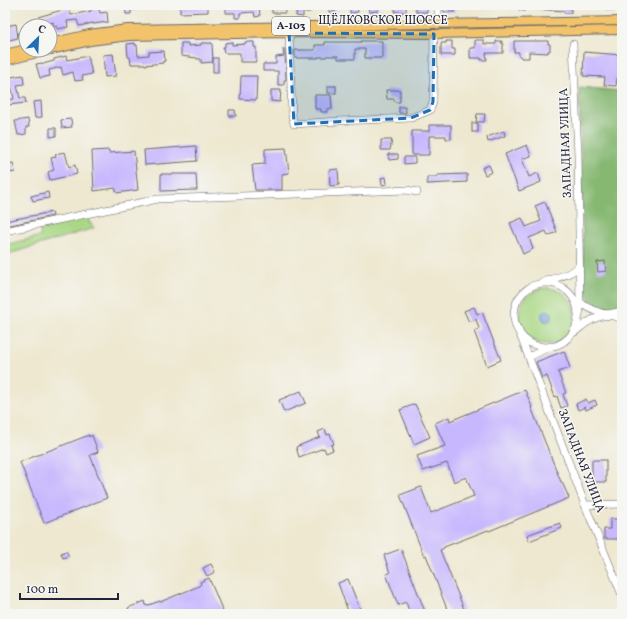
<svg xmlns="http://www.w3.org/2000/svg" width="627" height="619" viewBox="0 0 627 619" font-family="Vollkorn,serif">
<rect width="100%" height="100%" fill="#f6f6f2"/>
<filter id="ink" filterUnits="userSpaceOnUse"><feTurbulence type="fractalNoise" baseFrequency=".025" numOctaves="2"/><feDisplacementMap in="SourceGraphic" scale="8" xChannelSelector="R" yChannelSelector="G"/><feConvolveMatrix kernelMatrix="1 2 1 2 8 2 1 2 1" color-interpolation-filters="sRGB"/></filter>
<filter id="wash" filterUnits="userSpaceOnUse"><feTurbulence type="fractalNoise" baseFrequency=".012" numOctaves="4" result="noise"/><feDisplacementMap in="SourceGraphic" scale="16" xChannelSelector="R" yChannelSelector="G"/><feGaussianBlur stdDeviation="0.9" result="paint"/><feColorMatrix in="noise" values="0 0 0 0 0 0 0 0 0 0 0 0 0 0 0 0 0 1.4 0 .05"/><feComposite in="paint" operator="in"/></filter>
<g filter="url(#wash)">
<rect width="100%" height="100%" fill="#eee8d0"/>
<!-- green -->
<g fill="#a9d784" stroke="#667c60">
<path d="M85,216L94,228L5,255V245L41,236L39,227Z"/>
<circle cx="547" cy="316" r="28"/>
</g>
<!-- forest -->
<path fill="#86b872" stroke="#546d56" d="M579,87L622,91L621,299C613,319 589,306 584,290Z"/>
<!-- water -->
<circle fill="#6fa1da" stroke="#48628a" cx="547" cy="316" r="5.5"/>
<g id="blocks">
<!-- building -->
<g fill="#c7b7fe">
<path d="M90,5H98L100,13L107,12L108,22L93,24V23L79,26L77,20L67,21L68,27L57,29V26L54,27L53,22L43,25V26H32L31,20L39,18L38,17L69,8L71,15L91,11Z"/>
<path d="M125,5H149V9L131,10V14H126Z"/>
<path d="M180,5H208V12L180,13Z"/>
<path d="M226,5H259L260,16L255,17L254,12L240,13V18H235V13H226Z"/>
<path d="M274,5H285V13H272V6H274Z"/>
<path d="M297,5H310V12H303V17L296,16Z"/>
<rect x="329" y="5" width="6" height="7"/>
<path d="M350,5H357L358,12L350,13Z"/>
<path d="M368,5H378V11L369,12Z"/>
<rect x="395" y="5" width="11" height="7"/>
<rect x="416" y="5" width="11" height="7"/>
<path d="M443,5H455V12H444Z"/>
<path d="M519,5H525V11L519,10Z"/>
<path d="M536,5H571V13H564V11L536,9Z"/>
<rect x="607" y="5" width="12" height="5"/>
<path d="M16,24L18,38L5,41V34H8L6,26Z"/>
<path d="M475,40H484V44H496V41H502L501,43H503V53H486L487,60H481V58H470V48H475Z"/>
<path d="M361,41H382V58H365V49H355V59H338V56H326V57H318V58H295V50H315V45H325V42H361Z"/>
<path d="M446,41H452V49H455V55H441V43H446Z"/>
<path d="M514,41H548V44H550V51H548V53L529,52V58H521V56H519V52H514Z"/>
<path d="M232,42V45L245,44V42H254V47H256V62H240V53H224L223,47H225V43Z"/>
<path d="M135,43V45H137L138,56L149,55V52L164,51L165,61H163V63L145,65V64H131L130,57H128L127,44Z"/>
<path d="M181,43H188V46L201,45V43H212L213,62L201,63V59H197V58L181,56Z"/>
<path d="M283,49H285L286,80H284V85H278V71H263V64H276V57L284,56Z"/>
<path d="M584,52L622,55V78H617L616,86L604,85L605,77L583,76Z"/>
<path d="M113,54L116,76L105,77L103,55Z"/>
<path d="M66,56L67,60L88,56L92,74L82,76L83,80L75,81L73,72L63,75L61,67L49,70L50,76L40,78L36,64L43,63V64L54,61V59Z"/>
<rect x="213" y="58" width="5" height="14"/>
<path d="M23,75L24,84L17,85L20,98H25L26,103L8,105L7,100L14,99L11,85L5,86V78Z"/>
<path d="M241,76H257L256,100L240,99Z"/>
<rect x="328" y="86" width="8" height="7"/>
<path d="M271,90H281L280,102L271,101Z"/>
<path d="M386,90H400V102H395L394,99H387Z"/>
<path d="M315,95H331L332,109H327V112H321V109H315Z"/>
<path d="M41,101L42,117L35,118L33,102Z"/>
<path d="M399,107H405L406,113H399Z"/>
<path d="M229,110H235L236,116H229Z"/>
<path d="M477,114H485L484,122H476Z"/>
<path d="M28,119L29,127H26V134L18,135L15,121Z"/>
<path d="M71,119L72,127L62,128L61,120Z"/>
<rect x="472" y="123" width="6" height="9"/>
<path d="M429,125H451V139H446V136H429V155H412V131H429Z"/>
<path d="M50,128H56V136L50,137Z"/>
<path d="M504,131L505,136L488,142L487,137Z"/>
<path d="M381,140H392L390,150H381Z"/>
<path d="M527,145L531,156L522,159L529,177L538,173L541,182L519,191L505,154Z"/>
<path d="M196,146L197,161L145,165L144,150Z"/>
<path d="M286,148L289,173L282,174V190H255L252,165L265,164V149Z"/>
<path d="M109,150V153L134,151L138,190L117,193L115,188L94,191L92,151Z"/>
<path d="M65,152L69,167L75,165L77,174L50,180L48,172L54,170L51,158L56,157L55,154Z"/>
<path d="M388,154H398V159L389,160Z"/>
<path d="M404,157H415V163L404,164Z"/>
<path d="M13,163L15,172L9,173L7,164Z"/>
<path d="M489,165L492,172L485,175L482,168Z"/>
<path d="M338,169L339,185L330,186L329,170Z"/>
<path d="M161,174H196L197,190L161,191Z"/>
<path d="M467,174V182L427,184V177H437V175Z"/>
<path d="M386,177L387,184L382,185L381,178Z"/>
<path d="M48,192L49,198L33,201L31,196Z"/>
<path d="M545,202L557,232L548,236L546,231L529,238L533,249L523,254L510,223L522,218L526,227L541,221L535,206Z"/>
<path d="M52,212L53,216L5,226V221Z"/>
<path d="M605,261L606,271L598,272L597,262Z"/>
<path d="M474,307L477,314L482,312L501,360L487,366L474,331L479,329L476,319L469,322L464,311Z"/>
<path d="M564,351L570,368L558,372L566,393L563,394L567,406L561,408L557,396L555,397L547,376L542,378L536,362Z"/>
<path d="M525,390L532,407H531L561,482H562L569,498L489,531L488,530L444,547V548L440,550L466,614H449L426,555L424,556L400,495L421,487L431,513L474,496L466,477L454,482L447,463L423,471L417,456L445,446L435,423L449,417L450,421Z"/>
<path d="M301,391L306,403L284,412L279,400Z"/>
<path d="M586,399L588,403L595,400L597,405L586,410L585,407L578,410L576,404Z"/>
<path d="M415,404L430,437L414,444L400,410Z"/>
<path d="M325,429L327,435L330,434L334,444L331,445L333,450L326,453L324,448L299,457L296,447L320,437L318,432Z"/>
<path d="M89,435V437L92,435L98,452L90,455L107,498L44,523L20,462Z"/>
<rect x="592" y="460" width="14" height="22"/>
<path d="M610,519H622V539H604V529H610Z"/>
<path d="M560,523L562,528L529,541L527,535Z"/>
<path d="M401,549L426,614H410L406,602L398,605L386,574L390,573L384,555Z"/>
<path d="M66,551L69,556L63,558L61,553Z"/>
<path d="M211,564L215,572L207,576L203,568Z"/>
<path d="M209,578L224,614H130L128,608L145,601L146,606L160,601V602L199,586L201,584L200,582Z"/>
<path d="M348,579L362,614H349L338,583Z"/>
</g>
</g>
</g>
<g filter="url(#ink)">
<use href="#blocks" fill-opacity="0" stroke="#69676f" stroke-width="1"/>
<g fill="none" stroke-linecap="round" stroke-linejoin="round">
<defs>
<g id="minor">
<path d="M438,5V25"/>
<path d="M289,33L292,115L294,124L339,121L411,118L430,110L433,102L434,34"/>
<path d="M573,44L578,155L580,309L578,320"/>
<path d="M5,231L158,199L407,190L417,192"/>
<path d="M544,282C554,278 575,274 579,265"/>
<circle cx="546" cy="315" r="32"/>
<path d="M578,301C590,310 607,319 622,310"/>
<path d="M518,329L585,505L622,595"/>
<path d="M575,332C588,320 604,310 622,319"/>
<path d="M529,357L549,347"/>
<path d="M585,505L622,504"/>
</g>
<g id="major">
<path d="M50,43L89,34L128,29L622,21"/>
<path d="M50,50L90,41L129,36L289,33L434,34L622,30"/>
<path d="M5,54L26,49"/>
<path d="M5,61L50,50"/>
</g>
</defs>
<!-- minor casing -->
<use href="#minor" stroke="#69676f" stroke-width="8"/>
<!-- major casing -->
<use href="#major" stroke="#69676f" stroke-width="10"/>
<!-- minor -->
<use href="#minor" stroke="#fff" stroke-width="7"/>
<!-- major -->
<use href="#major" stroke="#f2c36a" stroke-width="8"/>
</g>
</g>
<!-- marked area -->
<path fill="#1f6fb2" fill-opacity="0.2" stroke="#1f6fb2" stroke-width="3" stroke-dasharray="8 5" stroke-linejoin="round" d="M289,33L434,34L433,102L430,110L411,118L294,124Z"/>
<g text-anchor="middle" dominant-baseline="central" stroke-width="3" stroke-linejoin="round" paint-order="stroke">
<!-- shield labels -->
<rect fill="#f6f6f2" stroke="#626272" stroke-width="1" x="272" y="17" width="38" height="18" rx="3"/>
<g font-size="11" font-weight="bold" fill="#22223b">
<text x="291" y="26">А-103</text>
</g>
<!-- street labels -->
<g font-size="12" fill="#22223b" stroke="#f6f6f2">
<text x="383" y="21">ЩЁЛКОВСКОЕ ШОССЕ</text>
<text transform="translate(566 143) rotate(-92)">ЗАПАДНАЯ УЛИЦА</text>
<text transform="translate(581 461) rotate(69)">ЗАПАДНАЯ УЛИЦА</text>
</g>
</g>
<!-- margin -->
<rect width="627" height="619" fill="none" stroke="#f6f6f2" stroke-width="20"/>
<!-- north arrow -->
<g transform="translate(38 38) rotate(24)"><circle r="19" fill="#f6f6f2" stroke="#a1a1a9"/>
<path d="M0-3L7 15L0 10L-7 15Z" fill="#1f6fb2"/>
<text y="-6" font-size="11" font-weight="bold" text-anchor="middle" fill="#22223b">С</text>
</g>
<!-- scale -->
<path d="M20 593v6h98v-6" fill="none" stroke="#22223b" stroke-width="2"/>
<text x="26" y="593" font-size="12" fill="#22223b" stroke="#f6f6f2" stroke-width="3" paint-order="stroke">100 m</text>
</svg>
